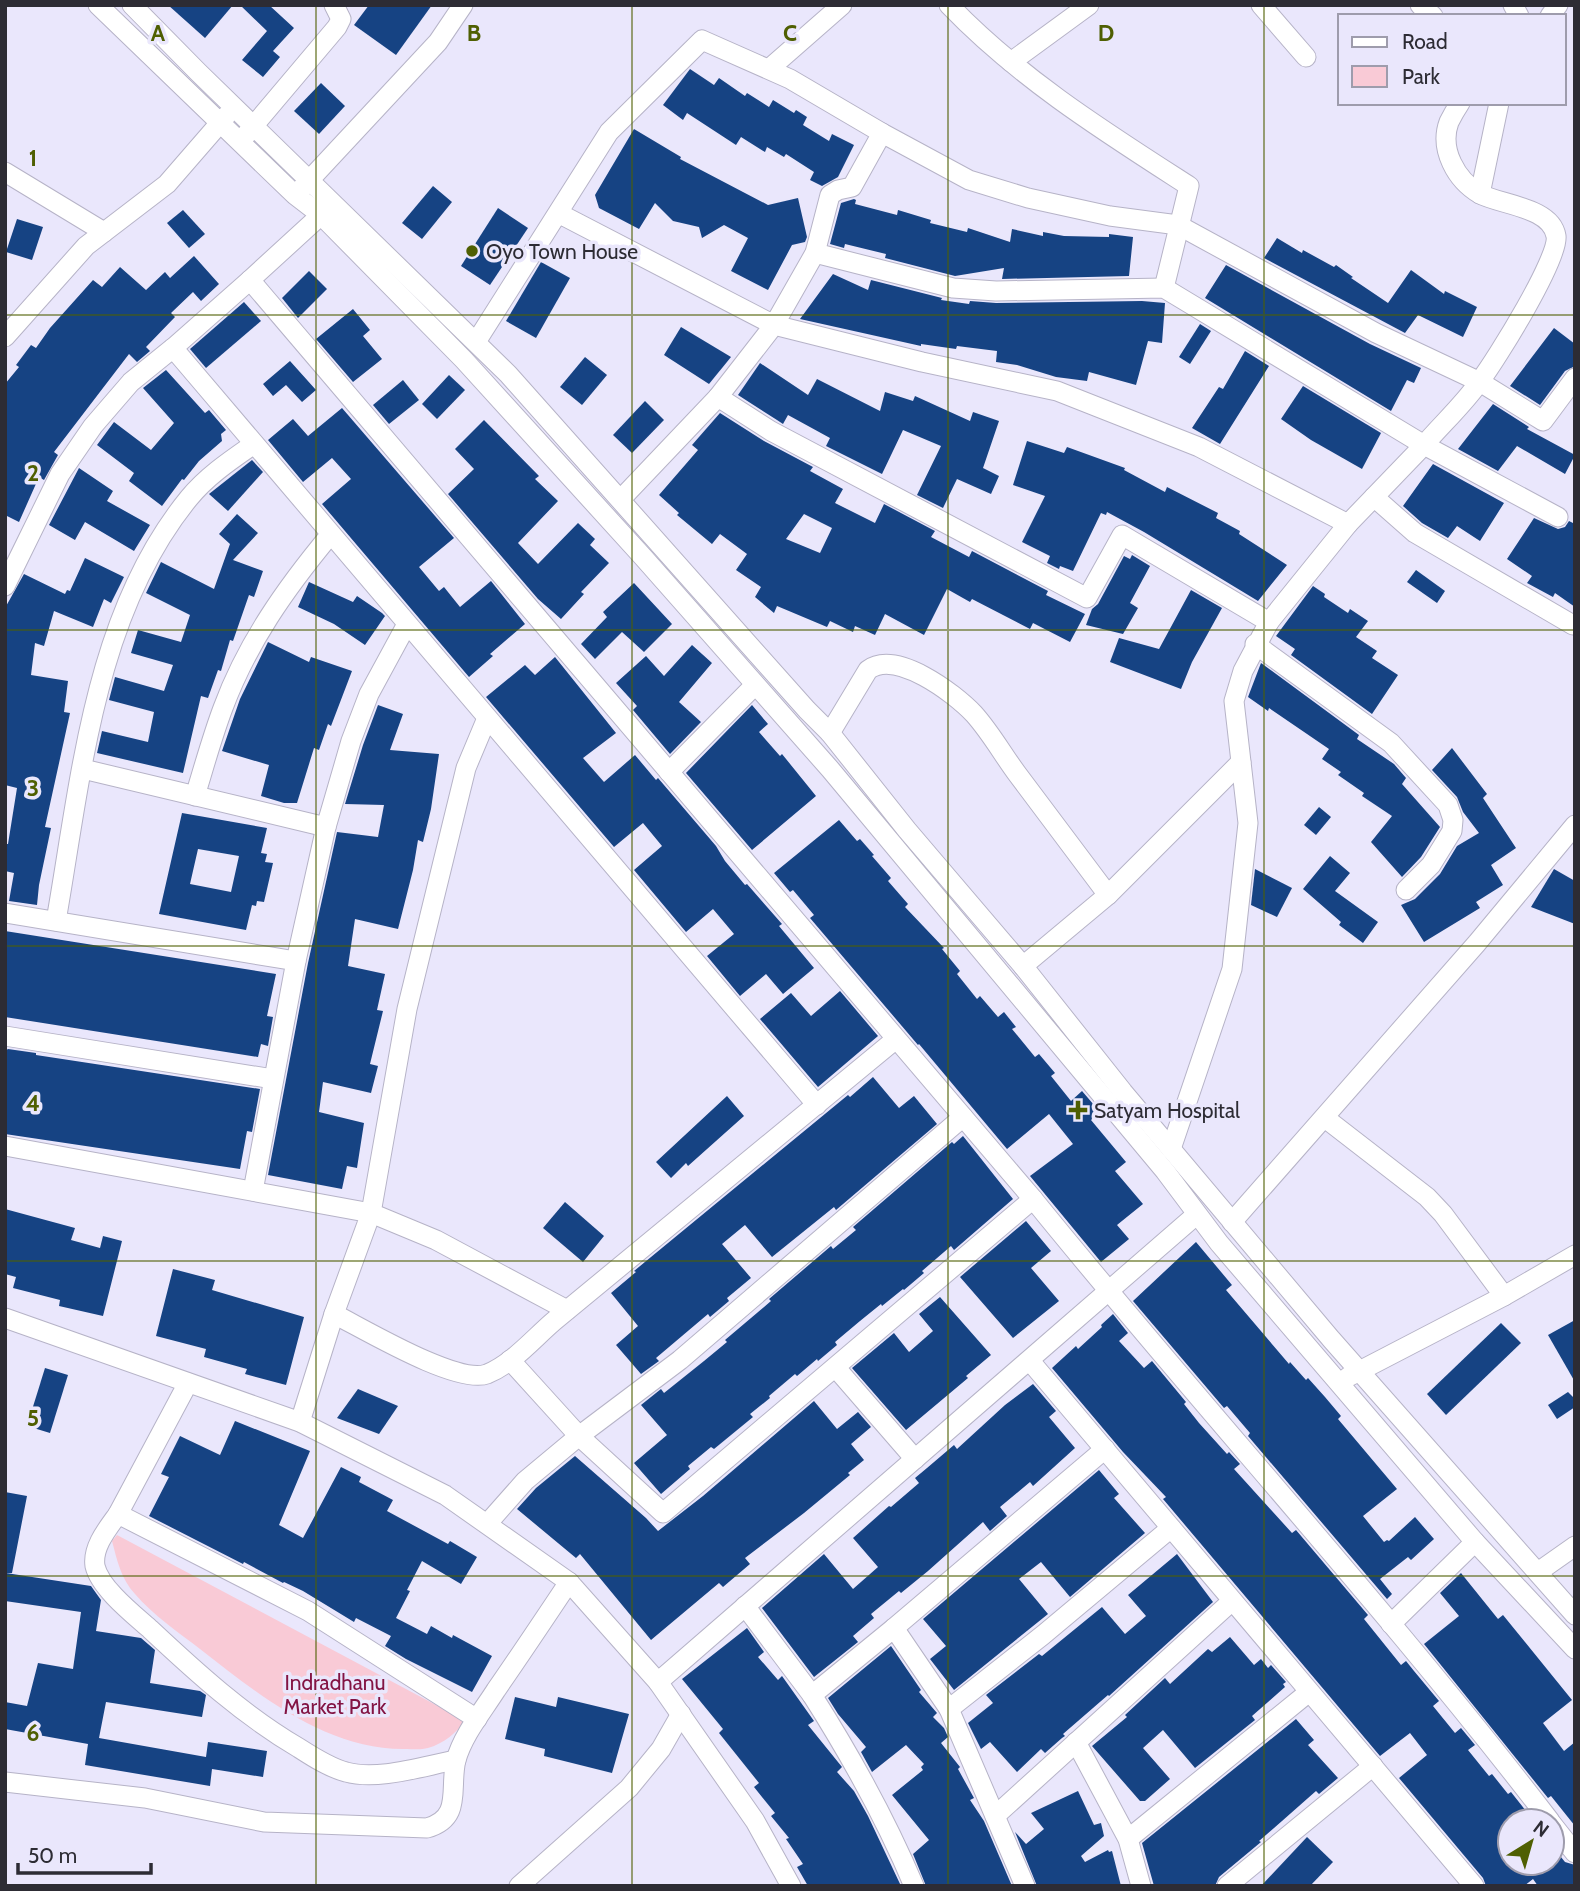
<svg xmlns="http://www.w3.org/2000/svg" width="1580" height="1891" viewBox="0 0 1580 1891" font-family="Cabin,sans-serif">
<rect width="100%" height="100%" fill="#eae7fc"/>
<!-- green -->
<path fill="#f9cad6" d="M117,1535L466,1721C455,1733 445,1743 428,1748C421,1750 413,1749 407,1749C328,1751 259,1695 200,1649C178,1632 153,1615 135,1594C121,1579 117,1560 112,1541Z"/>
<!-- building -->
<g fill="#164383" fill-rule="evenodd">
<path d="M168,5H233L205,38Z"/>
<path d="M240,5H269L294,28L273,51L280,57L263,77L242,60L267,31Z"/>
<path d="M369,5H432L396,55L354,25Z"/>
<path d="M690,69L714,85L719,78L745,96L747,93L769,107L773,100L794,113L796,110L807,117L803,125L829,141L832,134L854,145L838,177L822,186L810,180L814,172L786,154L784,157L767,147L765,152L741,137L736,145L687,113L683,120L663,105Z"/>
<path d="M321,83L345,106L319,134L294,111Z"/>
<path d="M634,129L681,157L680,159L768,205L798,198L807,237L805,242L792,245L768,290L731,271L748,238L724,225L702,238L699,227L673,221L655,203L639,229L599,208L595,195Z"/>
<path d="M433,186L452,202L422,239L402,223Z"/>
<path d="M854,199L856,200L855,204L897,215L898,210L931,220L930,223L967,232L968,228L1010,242L1012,229L1043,236V232L1064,236L1109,237V234L1133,237L1129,276L1002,279L1004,268L955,276L885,258L886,254L845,244L844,248L830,244L841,203Z"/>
<path d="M498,208L528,228L490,285L461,266Z"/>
<path d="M183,210L205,234L189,248L167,223Z"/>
<path d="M17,219L43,227L32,260L6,252Z"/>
<path d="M1277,238L1302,253L1303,250L1334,267L1336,265L1353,277L1351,278L1388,303L1411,270L1444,294L1445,291L1477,307L1463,337L1418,315L1405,333L1264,258Z"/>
<path d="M194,256L219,284L201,301L193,292L171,313L175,317L146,347L150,351L137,362L129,354L54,452L58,455L44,480L39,477L19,522L5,515V384L19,367L16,365L31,345L36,348L50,328L93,280L102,287L120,267L146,290L165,272L170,278Z"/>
<path d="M541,262L570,278L536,338L506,321Z"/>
<path d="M1226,265L1370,344L1421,368L1414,383L1407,380L1391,411L1205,298Z"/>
<path d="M309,271L327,289L298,318L282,298Z"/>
<path d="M833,274L868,290L871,280L942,298L941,300L969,304L970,301L996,303L1142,301L1165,303L1162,343L1148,341L1136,385L1089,372L1087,381L1056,377L1017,365L996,362L997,351L957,346L956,349L921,344V346L800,319Z"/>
<path d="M244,302L261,321L206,368L190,349Z"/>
<path d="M353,309L370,330L363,336L382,359L353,382L316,339Z"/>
<path d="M1200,324L1211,331L1190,364L1179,357Z"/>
<path d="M681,327L731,357L709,384L664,355Z"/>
<path d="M1554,328L1575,344V366L1565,371L1540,405L1510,386Z"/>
<path d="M1245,351L1269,366L1220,444L1192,428L1219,387L1223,389Z"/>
<path d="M585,357L607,375L582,405L560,387Z"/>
<path d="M290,361L316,390L302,402L286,385L273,396L263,384Z"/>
<path d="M760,363L808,395L817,379L880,411L885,392L913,401L915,396L970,421L973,412L999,421L983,468L999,476L991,494L957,479L943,508L917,495L941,446L903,430L882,474L826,446L830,438L788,415L783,424L777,420L738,395Z"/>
<path d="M166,370L205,413L209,410L226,430L221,434L222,441L199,461L184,480L182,479L162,506L129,481L134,473L97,445L114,422L151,450L174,423L143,388Z"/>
<path d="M449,375L465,390L437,419L422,404Z"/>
<path d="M403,380L419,400L389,424L373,405Z"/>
<path d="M1303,386L1381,433L1362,469L1311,440L1281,419Z"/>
<path d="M645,401L664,420L632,453L613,435Z"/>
<path d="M1493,404L1529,427L1527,429L1575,455L1565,474L1517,446L1498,471L1458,449Z"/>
<path d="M342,408L454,538L419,567L439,591L444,587L460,607L491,581L525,624L490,654L493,656L469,677L322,504L351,479L332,458L303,482L268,440L293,419L308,436Z"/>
<path d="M720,413L764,441L813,467L810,471L843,489L835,503L875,523L884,504L935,531L931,537L969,557L972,551L1048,591L1046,595L1085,614L1070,642L1033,623L1030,629L972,599L970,602L947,589L924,635L885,614L875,635L855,626L853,632L830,621L827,627L777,606L774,613L755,597L761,587L736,570L747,554L720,534L712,544L677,515L679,513L659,495L698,450L692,445ZM804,514L832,528L820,553L786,539Z"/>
<path d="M484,420L539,476L535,479L558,501L518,543L538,564L578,523L595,539L590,545L609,563L581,592L584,594L561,619L538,599L448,494L474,469L455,449Z"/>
<path d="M1027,441L1064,453L1067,447L1125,468L1124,470L1165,492L1167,487L1218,513L1216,518L1240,531L1239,534L1287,565L1258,601L1144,532L1107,512L1106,515L1101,513L1073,571L1060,566L1059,569L1047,563L1050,556L1022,542L1045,496L1013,485Z"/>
<path d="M252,460L263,472L228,511L209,494Z"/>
<path d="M1433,464L1504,503L1480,541L1457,526L1448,538L1422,523L1403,506Z"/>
<path d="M79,468L113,491L107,501L150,525L134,551L85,522L75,540L49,525Z"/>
<path d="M237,514L258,533L233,560L263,571L254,597L249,595L233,641L230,640L221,671L218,670L208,698L201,696L183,773L97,753L102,731L148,742L154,712L109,700L115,677L164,691L173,665L131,653L138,630L181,642L190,615L146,593L161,562L214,589L230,544L219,534Z"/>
<path d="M1534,518L1558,529L1565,527L1569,521L1575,524V607L1555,593L1553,597L1527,583L1532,576L1507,559Z"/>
<path d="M1132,555L1150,566L1130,603L1138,608L1123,634L1086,625L1092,609L1098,604L1124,556L1130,559Z"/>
<path d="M85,558L124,577L111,603L104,599L93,627L54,611L44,646L35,643L31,675L68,681L64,712L70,713L45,827L51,828L39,885L37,905L9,901L14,873L5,871V844H8L17,788L5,785V608L24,574L65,594L67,590L70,591Z"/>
<path d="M1416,570L1445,591L1437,603L1407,582Z"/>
<path d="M309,582L353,602L357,596L382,613L385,616L365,645L334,624L298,607Z"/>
<path d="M634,583L672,624L644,652L622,632L595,659L581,644L607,617L603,612Z"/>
<path d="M1313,586L1325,594L1324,597L1348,613L1350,609L1368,621L1356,637L1377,651L1372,658L1398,675L1372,714L1291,655L1295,649L1276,636Z"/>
<path d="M1191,590L1222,608L1192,662L1181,689L1110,662L1119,638L1159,649Z"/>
<path d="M268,642L309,662L311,657L352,671L331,726L328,724L319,750L314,748L297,803H284L261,796L269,765L222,751L240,699Z"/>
<path d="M692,645L712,663L679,702L701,722L670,754L633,710L637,706L616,683L646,656L664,676Z"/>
<path d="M555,657L616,733L583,758L604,782L635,755L656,780L658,778L716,846L725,861L745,885L747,884L782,924L779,926L814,968L783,994L766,974L740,996L707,956L734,934L713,909L686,932L634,870L662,846L643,823L614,847L486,697L525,665L535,675Z"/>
<path d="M1261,663L1359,735L1357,739L1394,764L1406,778L1402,784L1440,827L1421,857L1402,877L1371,842L1392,816L1362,796L1364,793L1338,775L1341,772L1322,759L1329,749L1269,708L1268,711L1248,697Z"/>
<path d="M378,705L403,714L390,750L439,754L431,809L423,842L418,840L413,870L398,929L355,919L348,966L385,974L377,1010L383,1011L370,1064L378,1066L371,1093L323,1082L319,1112L364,1123L357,1168L347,1166L342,1189L268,1175L308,963L337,832L378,837L384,805L345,804L363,745Z"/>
<path d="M752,705L768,724L759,732L780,756L782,754L816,796L752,850L686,773Z"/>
<path d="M1452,748L1487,794L1483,798L1516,848L1491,865L1503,885L1476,902L1480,908L1424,942L1401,905L1415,899L1440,874L1457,846L1479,833L1463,812L1457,797L1432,770Z"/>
<path d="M1319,807L1331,817L1316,835L1304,825Z"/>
<path d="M182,813L267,828L261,853L267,854L265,862L273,863L264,902L257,901L256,906L252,905L246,930L159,914ZM198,849L239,856L231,892L190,884Z"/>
<path d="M839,820L857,841L860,839L874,855L872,856L891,878L888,881L908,904L905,907L944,948L942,949L960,971L957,974L977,999L980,996L998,1017L1004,1012L1016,1027L1012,1029L1035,1057L1039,1054L1055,1073L1051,1076L1071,1101L1082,1091L1100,1112L1091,1120L1126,1162L1115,1171L1143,1204L1117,1225L1129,1239L1101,1262L1030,1176L1073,1144L1049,1114L1007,1149L919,1044L918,1045L810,918L814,915L793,890L790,892L774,873Z"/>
<path d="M1330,856L1350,873L1335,891L1378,922L1363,943L1339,925L1341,922L1303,889Z"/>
<path d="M1255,869L1292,888L1277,917L1251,905Z"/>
<path d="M1554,869L1575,881V924L1531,907Z"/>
<path d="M5,931L276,974L267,1016L273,1017L268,1046L261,1044L258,1057L5,1017Z"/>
<path d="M840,991L878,1036L818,1087L760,1019L791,993L811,1016Z"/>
<path d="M8,1049L36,1053V1055L260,1089L252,1132L247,1131L240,1169L5,1134V1051Z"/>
<path d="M873,1077L899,1108L914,1096L937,1124L836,1210L834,1207L772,1257L745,1225L722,1244L751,1278L727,1298L729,1301L710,1317L708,1314L656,1358L659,1361L641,1374L616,1345L638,1326L611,1293L636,1272L634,1271L848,1095L850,1097Z"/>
<path d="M727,1096L744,1116L688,1166L686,1163L671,1178L656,1162Z"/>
<path d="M963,1136L1013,1199L954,1250L951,1246L922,1271L924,1273L904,1290L903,1289L882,1306L881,1304L860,1321L835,1342L837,1345L818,1361L817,1359L797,1376L795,1374L769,1396L770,1398L750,1414L753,1417L714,1449L711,1447L688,1466L690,1469L661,1494L634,1463L667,1435L641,1405L661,1389L664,1393L704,1361L727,1342L725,1340L771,1301L769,1299L831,1246L833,1249L856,1230L853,1227L952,1142L954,1144Z"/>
<path d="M565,1202L604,1236L583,1262L543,1228Z"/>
<path d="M5,1209L75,1228L71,1240L100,1248L103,1236L122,1241L103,1316L59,1306L60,1300L13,1288L16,1277L5,1274Z"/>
<path d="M1026,1221L1051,1251L1031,1268L1059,1301L1013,1338L960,1277Z"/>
<path d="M1196,1242L1232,1285L1226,1290L1289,1364L1290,1362L1306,1380L1308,1378L1325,1397L1341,1416L1338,1419L1397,1489L1363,1516L1384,1542L1387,1540L1389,1541L1415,1517L1434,1539L1411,1560L1408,1557L1380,1579L1392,1594L1387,1599L1248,1436L1250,1433L1227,1406L1224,1408L1133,1301Z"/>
<path d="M173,1269L215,1280L212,1290L304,1317L286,1385L245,1374L247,1369L204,1357L206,1349L156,1336Z"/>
<path d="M940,1297L991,1355L966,1376L968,1378L906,1430L852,1368L894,1333L909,1352L933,1331L919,1314Z"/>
<path d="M1113,1314L1128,1333L1119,1341L1144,1368L1152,1361L1186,1402L1184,1404L1199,1423L1227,1454L1229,1452L1240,1464L1234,1469L1292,1533L1296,1530L1368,1615L1364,1619L1401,1665L1406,1661L1414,1671L1439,1701L1433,1706L1455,1733L1461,1728L1475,1745L1468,1750L1489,1776L1492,1774L1508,1794L1511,1792L1534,1821H1510V1863H1552V1846L1565,1862L1575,1865V1886H1538L1533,1879L1524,1886H1486L1483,1878L1399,1778L1427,1755L1410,1733L1380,1756L1163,1499L1166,1497L1123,1452L1052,1368L1076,1346L1078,1349L1102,1327L1101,1325Z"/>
<path d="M1575,1320V1382L1548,1335Z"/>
<path d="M1501,1323L1521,1343L1446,1415L1427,1394Z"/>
<path d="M45,1368L68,1375L50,1433L27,1426Z"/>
<path d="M1033,1384L1056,1411L1049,1417L1075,1448L1033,1486L1030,1482L1000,1507L1007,1516L990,1531L983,1522L928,1571L901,1593L899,1591L871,1614L874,1618L853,1636L858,1642L814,1677L762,1608L824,1554L853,1589L878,1567L853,1538L889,1506L891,1507L919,1483L915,1478L927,1468L954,1445L957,1449L1005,1405Z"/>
<path d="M358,1389L398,1406L379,1434L337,1418Z"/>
<path d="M1568,1392L1575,1399V1407L1557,1419L1548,1405Z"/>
<path d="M814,1401L837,1429L858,1412L871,1427L851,1444L864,1460L848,1473L850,1475L804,1513L745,1558L750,1564L723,1587L719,1583L651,1640L580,1554L576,1558L517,1509L536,1488L575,1456L646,1518L658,1531L703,1496Z"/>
<path d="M235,1421L310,1451L279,1525L303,1538L341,1467L361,1477L359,1482L393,1500L387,1511L448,1544L450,1541L477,1557L461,1584L422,1561L407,1590L410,1591L396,1618L427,1634L431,1626L452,1638L453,1635L492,1656L472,1692L406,1659L385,1646L391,1636L356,1618L354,1622L303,1591L284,1582L283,1583L244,1562L243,1564L149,1516L169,1477L161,1474L180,1436L220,1455Z"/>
<path d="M1099,1470L1119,1494L1114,1498L1145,1533L1070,1597L1041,1562L1019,1579L1048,1614L954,1690L930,1659L946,1646L923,1619Z"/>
<path d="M5,1492L27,1496L12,1573H6L91,1586L101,1600L96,1631L141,1638L155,1650L150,1683L200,1691L206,1695L202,1717L106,1702L99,1738L206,1757L208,1742L267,1751L263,1777L212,1769L210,1786L85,1765L88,1744L5,1729V1702L27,1706L38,1663L73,1669L81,1612L5,1601Z"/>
<path d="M1177,1554L1213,1602L1109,1696L1108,1695L1063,1734L1065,1736L1062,1738L1045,1753L1041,1749L1017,1772L990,1742L981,1749L968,1723L993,1703L986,1695L1039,1654L1042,1656L1102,1607L1125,1634L1146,1616L1128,1595Z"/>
<path d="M1461,1573L1498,1619L1503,1615L1572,1700L1543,1723L1564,1751L1575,1742V1826L1551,1796L1548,1798L1424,1644L1459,1616L1440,1593Z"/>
<path d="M747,1628L764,1652L758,1657L778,1680L782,1676L814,1721L808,1725L842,1767L837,1772L854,1791L868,1816L901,1886H808L797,1867L803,1864L786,1839L789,1838L771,1816L775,1813L754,1787L759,1783L719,1733L723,1729L682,1679Z"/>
<path d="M1230,1637L1254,1665L1261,1659L1268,1668L1271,1665L1286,1682L1283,1684L1285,1687L1252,1716L1255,1720L1195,1768L1163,1730L1143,1748L1170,1779L1145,1801H1140L1092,1746L1127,1717L1125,1715L1165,1678L1170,1684L1208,1649L1212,1652Z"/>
<path d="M891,1646L921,1690L919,1692L937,1713L933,1717L944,1728L948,1737L941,1743L960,1767L958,1769L974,1798L970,1800L984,1821L1012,1886H926L913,1854L929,1840L892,1795L923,1770L921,1767L924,1764L906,1745L872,1772L861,1752L866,1747L838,1714L828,1698Z"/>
<path d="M515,1697L556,1707L558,1697L629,1714L612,1773L544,1756L545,1749L505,1739Z"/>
<path d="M1296,1719L1314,1740L1308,1745L1338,1778L1319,1794L1316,1791L1282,1821L1259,1841L1261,1842L1219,1877L1215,1886H1154L1142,1843Z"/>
<path d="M1078,1791L1094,1825L1101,1823L1104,1836L1081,1856L1085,1862L1108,1850L1109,1852L1112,1851L1121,1886H1037L1015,1832L1026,1844L1044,1829L1031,1813Z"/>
<path d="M1307,1837L1333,1862L1310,1886H1261Z"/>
</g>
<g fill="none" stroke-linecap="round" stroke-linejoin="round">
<defs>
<g id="minor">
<path d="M98,5L295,195L321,215L464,360L643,557L830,769L1165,1171L1219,1243L1475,1542L1575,1649"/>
<path d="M132,5L198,72L508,374L807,710L830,733L907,830L1023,966L1123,1092L1331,1339L1575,1615"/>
<path d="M949,5C1019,78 1105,132 1189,186L1164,288"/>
<path d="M1261,5L1306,57"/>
<path d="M1420,5L1433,16"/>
<path d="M1513,5L1519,16"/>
<path d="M1550,16L1558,5"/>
<path d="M1011,62L1089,5"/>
<path d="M769,69L842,5"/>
<path d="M882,133L969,180L1028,198L1110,216L1178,225L1376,333L1480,382L1543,421L1575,378"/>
<path d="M245,136L337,27L341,19L334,5"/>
<path d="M5,172L104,232"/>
<path d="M302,188L438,42L463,5"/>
<path d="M1480,194L1499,103"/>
<path d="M815,253L953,288L996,291L1164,288L1424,445C1442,424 1464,404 1480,381C1496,360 1560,257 1556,236C1551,207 1501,205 1480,194C1456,180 1439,149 1449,122C1452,116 1456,109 1460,103"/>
<path d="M250,280L1033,1199C1203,1409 1386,1607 1550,1821"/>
<path d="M5,337L86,246L167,184L226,116"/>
<path d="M476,342L609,132L702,40L790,79L882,133L852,187L838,190L830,195L815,253L774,325L558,213"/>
<path d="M173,348L817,1105"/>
<path d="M718,397L774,325L922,362L1057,391L1199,447L1348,524L1424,445L1558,517"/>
<path d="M1374,497L1415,533L1573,625"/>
<path d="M621,499L718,397L771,431L1087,598L1122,535L1269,622L1243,671L1234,701L1248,823L1232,969L1171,1149"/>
<path d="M5,586L60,474L93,426L131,382L173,348L250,280L321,215"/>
<path d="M1269,622L1348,524"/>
<path d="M1255,644L1391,743L1448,805L1453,820L1452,831L1431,865L1406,890"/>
<path d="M487,718L466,768L407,1009L371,1213L436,1240L567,1310"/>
<path d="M830,733L868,670C896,649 954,693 974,714C991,733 1003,755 1018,775C1048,815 1078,855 1108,895"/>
<path d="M83,769L326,827L351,741L369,694L407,624"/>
<path d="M669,772L754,686"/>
<path d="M195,796C204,767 212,737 223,708C247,643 286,588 330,535"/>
<path d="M5,913L296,961"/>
<path d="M56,921C81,779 94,614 189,498C207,476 231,460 254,444"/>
<path d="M1023,966L1108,895L1241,762"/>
<path d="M5,1036L273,1079"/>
<path d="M1325,1118L1427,1197L1443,1214L1504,1296"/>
<path d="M5,1146L371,1213L334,1314L300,1422"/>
<path d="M253,1191L296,961L326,827"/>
<path d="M1232,1222L1477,943L1575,825"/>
<path d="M334,1314C364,1329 457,1385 487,1374C512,1364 533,1339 554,1321L896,1039"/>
<path d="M5,1318L300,1422L445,1495L569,1582L658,1682L755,1821L791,1886"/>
<path d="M510,1360L579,1436L663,1513L1033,1199"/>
<path d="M1030,1361L1474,1886"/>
<path d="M836,1368L915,1459"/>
<path d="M1348,1377L1504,1296L1575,1255"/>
<path d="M188,1383L118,1514L308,1611L477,1719"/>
<path d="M118,1514C108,1528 92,1547 95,1566C100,1588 133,1614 150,1629C197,1673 243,1715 299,1748C313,1757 330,1768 346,1772C378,1781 423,1766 456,1760"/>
<path d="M487,1524L525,1481L579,1436L680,1360L963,1117"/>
<path d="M1538,1572L1575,1546"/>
<path d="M745,1606L812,1695L894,1628L949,1709"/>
<path d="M1391,1624L1475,1542"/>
<path d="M894,1628L1105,1449"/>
<path d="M658,1682L1196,1215"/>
<path d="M812,1695C852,1758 885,1817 914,1886"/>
<path d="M1076,1742L1128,1839L1141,1886"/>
<path d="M5,1782L145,1798L264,1822L427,1828C463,1818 449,1788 456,1760C463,1735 482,1712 496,1690C521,1654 545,1618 569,1582"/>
<path d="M995,1816L1232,1601"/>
<path d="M1552,1824L1575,1853"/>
<path d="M1128,1839L1309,1692"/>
<path d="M519,1886L629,1788L661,1749L681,1714"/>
<path d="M1025,1886L949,1709L1043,1635L1171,1528"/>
<path d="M1227,1886L1373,1766"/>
</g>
</defs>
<!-- minor casing -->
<use href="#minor" stroke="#b6b3c7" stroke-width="21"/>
<!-- minor -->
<use href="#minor" stroke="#fff" stroke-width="19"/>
</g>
<!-- grid -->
<path fill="none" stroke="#4f5f02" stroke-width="2" stroke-opacity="0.55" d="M316,5V1886M632,5V1886M948,5V1886M1264,5V1886M5,315H1575M5,630H1575M5,946H1575M5,1261H1575M5,1576H1575"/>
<!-- markers -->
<g fill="#4f5f02" stroke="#eae7fc" stroke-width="2.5">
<circle cx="472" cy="251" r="7"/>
<path d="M1074.5 1099.5h7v7h7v7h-7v7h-7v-7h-7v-7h7z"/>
</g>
<g text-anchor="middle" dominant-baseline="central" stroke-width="7" stroke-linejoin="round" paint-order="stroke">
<!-- poi labels -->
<g font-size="21" fill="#2d2c34" stroke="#eae7fc" text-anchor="start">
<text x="486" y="251">Oyo Town House</text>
<text x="1094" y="1110">Satyam Hospital</text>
</g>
<!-- park labels -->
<g font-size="21" fill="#831444" stroke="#eae7fc">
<text x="335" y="1682">Indradhanu<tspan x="335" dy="24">Market Park</tspan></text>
</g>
</g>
<g font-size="23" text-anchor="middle" font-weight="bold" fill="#4f5f02" stroke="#eae7fc" stroke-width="7" stroke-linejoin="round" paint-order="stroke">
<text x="158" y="41">A</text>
<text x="474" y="41">B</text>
<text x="790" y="41">C</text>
<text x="1106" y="41">D</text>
<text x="33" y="166">1</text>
<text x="33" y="481">2</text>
<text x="33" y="796">3</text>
<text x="33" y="1111">4</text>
<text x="33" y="1426">5</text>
<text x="33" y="1741">6</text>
</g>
<!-- border -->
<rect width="1580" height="1891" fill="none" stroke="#2d2c34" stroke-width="14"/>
<!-- legend -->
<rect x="1338" y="14" width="228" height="91" fill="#eae7fc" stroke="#9e9cac" stroke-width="2"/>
<rect x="1352" y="37" width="35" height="10" fill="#ffffff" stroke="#9e9cac" stroke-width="2"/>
<text x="1402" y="49" font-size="21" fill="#2d2c34">Road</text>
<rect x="1352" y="66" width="35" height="21" fill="#f9cad6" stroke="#9e9cac" stroke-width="2"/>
<text x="1402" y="84" font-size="21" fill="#2d2c34">Park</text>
<!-- north arrow -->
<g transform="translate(1531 1842) rotate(37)"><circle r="33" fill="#eae7fc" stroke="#9e9cac" stroke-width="2"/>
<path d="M0-5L12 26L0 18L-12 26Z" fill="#4f5f02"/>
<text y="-10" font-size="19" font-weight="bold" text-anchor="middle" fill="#2d2c34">N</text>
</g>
<!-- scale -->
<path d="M18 1863v10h133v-10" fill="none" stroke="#2d2c34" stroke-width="3.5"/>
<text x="28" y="1863" font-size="21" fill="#2d2c34" stroke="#eae7fc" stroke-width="5" paint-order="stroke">50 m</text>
</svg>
